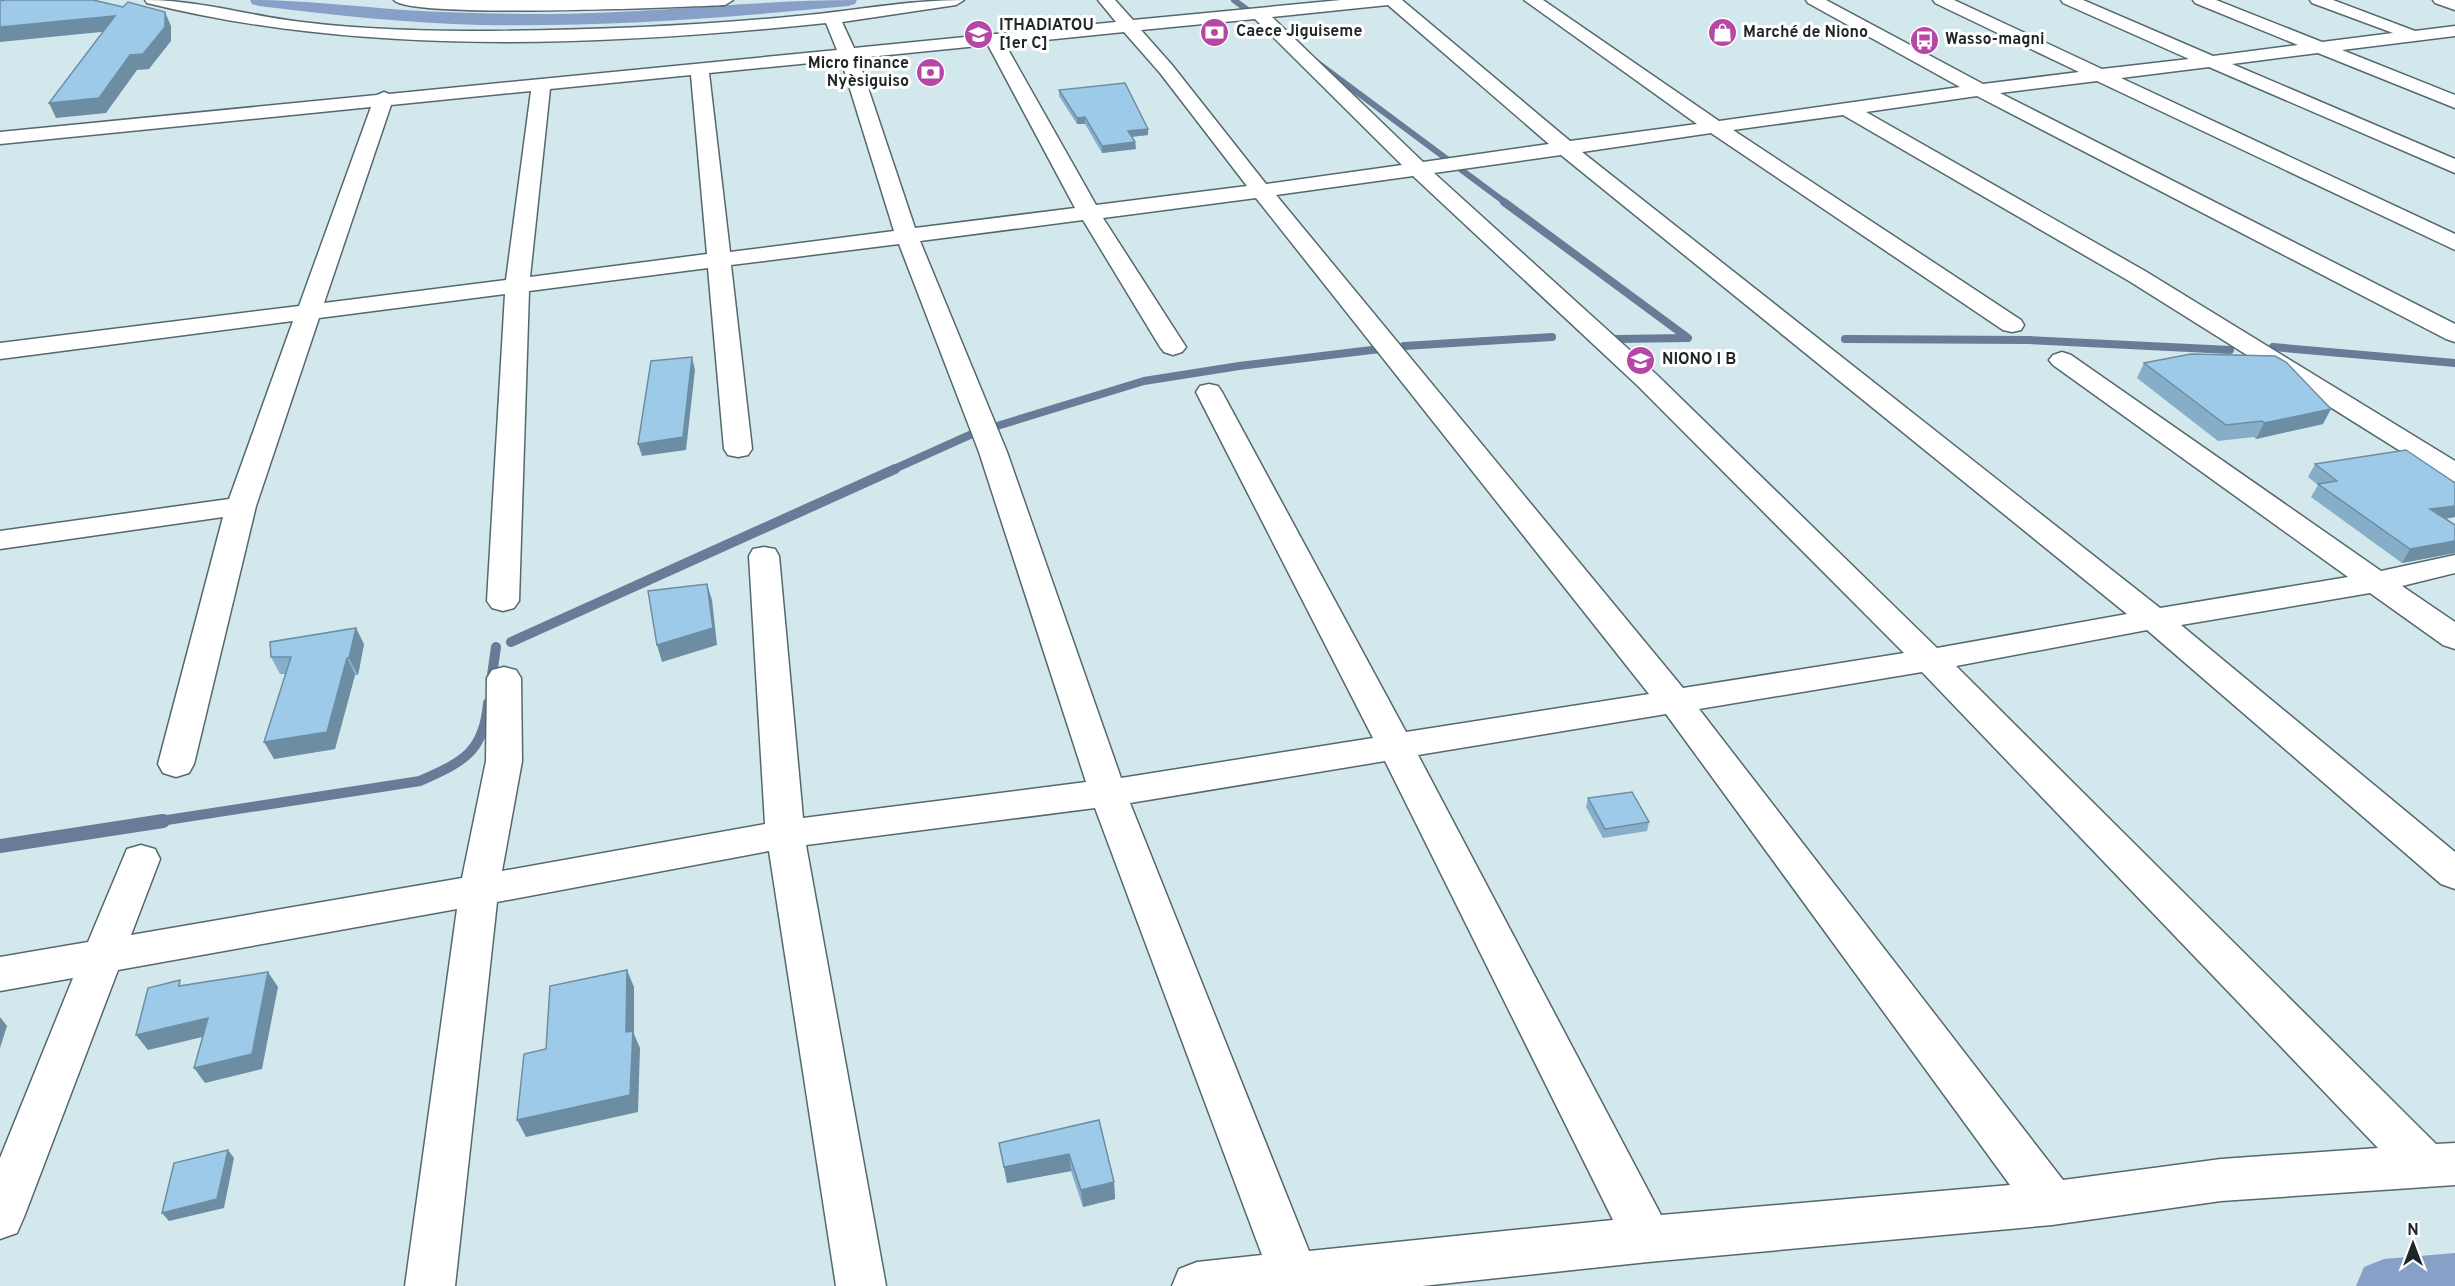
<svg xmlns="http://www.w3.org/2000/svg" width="2455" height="1286" viewBox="0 0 2455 1286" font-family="Overpass,sans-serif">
<rect width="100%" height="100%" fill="#d2e8ed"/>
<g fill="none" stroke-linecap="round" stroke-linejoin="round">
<!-- stream-far3 -->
<g stroke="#687b97" stroke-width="6">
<path d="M1234,0L1257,17"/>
<path d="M1315,61L1506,203"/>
</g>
<!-- stream-far2 -->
<g stroke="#687b97" stroke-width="8">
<path d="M1504,202L1688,338L1616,339"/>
<path d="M1845,339L2028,340L2230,350"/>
<path d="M1404,346L1552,337"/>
<path d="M2273,347L2455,363"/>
<path d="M997,426L1144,381L1239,366L1380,349"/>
<path d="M892,470L972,434"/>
</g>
<!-- stream-far1 -->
<g stroke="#687b97" stroke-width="10">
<path d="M511,642L895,469"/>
<path d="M491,682L496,647"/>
<path d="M154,822L420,781C462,762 484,753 488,703"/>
</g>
<!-- stream -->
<path stroke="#687b97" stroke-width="14" d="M0,846L163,821"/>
<!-- canal -->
<g fill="#889fc7" fill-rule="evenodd">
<path d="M250,0C301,0 352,6 404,10C453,13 504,14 553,14C655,13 756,0 857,0L855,4L848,6C726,18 604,27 481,25C406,23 333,15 259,6L252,4Z"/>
<path d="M2455,1253V1286H2356L2364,1267L2384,1259Z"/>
</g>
<defs>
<g id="minor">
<path d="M145,0C198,0 250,16 302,22C365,30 429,31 493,31C594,30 696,26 797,16C853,11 908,0 964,0L956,5L842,22L854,48L1116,22L1098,0H1115L1133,20L1341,0H1402L1570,141L1697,124L1524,0H1543L1719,121L1960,87L1808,3L1806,0H1826L1983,84L2079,72L1935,3L1933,0H1954L2102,69L2189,59L2063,3L2061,0H2083L2213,56L2298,45L2195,3L2193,0H2216L2322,42L2393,33L2312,3L2310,0H2333L2415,31L2455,26V36L2342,50L2455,95V108L2318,53L2232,64L2455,159V173L2209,67L2121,78L2455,234V250L2097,81L2000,93L2455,324V342L2446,339L1977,96L1866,112L2145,271L2455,461V482L2445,479L2129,281L1843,115L1733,130L2021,320L2024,325L2021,330L2012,332L2003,330L1711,133L1582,152L2160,608L2348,577L2053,365L2049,360L2053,355L2062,352L2071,355L2381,571L2455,555V573L2402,586L2455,622V649L2443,645L2370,593L2181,625L2455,852V889L2441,884L2147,630L1956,666L2436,1144L2455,1143V1185L2221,1201L2052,1225L1648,1262L1422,1286H1172L1179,1269L1197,1262L1262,1255L1095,808L806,845L886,1286H836L769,851L497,902L455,1286H405L457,909L118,970L24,1217L17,1233L0,1239V1158L73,978L0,991V957L88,942L127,849L141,845L155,849L160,859L131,935L462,878L486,761L487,678L492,670L504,667L516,670L521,678L522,761L502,871L765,824L749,556L753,549L764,547L775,549L779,556L803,818L1086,782L979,452L899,244L731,265L752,449L748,455L738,457L728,455L724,449L708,268L529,291L519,601L514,608L503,611L492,608L487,601L505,294L319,318L256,506L194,764L189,773L176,777L163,773L158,764L223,517L0,549V531L229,499L293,321L0,359V343L299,306L371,107L0,144V132L377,95L384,92L389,94L837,50L826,23C605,46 364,57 147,3ZM1388,5L1549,144L1423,162L1272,17ZM1255,19L1402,165L1266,184L1172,65L1141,30ZM1124,32L1160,73L1247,186L1096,205L1005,44ZM988,45L1075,208L915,228L858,58ZM841,60L894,231L730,252L709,73ZM691,75L707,254L530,277L550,89ZM531,91L506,280L324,303L391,105ZM1561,155L2127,614L1937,648L1656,374L1434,173ZM1413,176L1638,386L1904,653L1683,688L1276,195ZM1256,198L1649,694L1406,732L1222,392L1218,386L1209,384L1200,386L1196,392L1373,738L1121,778L1007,452L920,241L1083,220L1160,347L1164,352L1173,355L1182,352L1186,347L1103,218ZM1922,672L2378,1148L2221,1159L2063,1180L1699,709ZM1666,714L2010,1185L1661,1215L1418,755ZM1385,761L1613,1220L1309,1251L1130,803Z"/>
<path d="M394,0H733L725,5C685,7 408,19 394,0Z"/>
<path d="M2433,0H2455V10L2435,3Z"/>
</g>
</defs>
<!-- minor casing -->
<use href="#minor" stroke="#55686d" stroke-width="3"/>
<!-- minor -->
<use href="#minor" fill="#fff" fill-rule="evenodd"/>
</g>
<!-- wall -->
<g fill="#86aec8">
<path d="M1059,90L1148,135L1132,137L1135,142L1136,149L1102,153L1085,124H1077L1059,96Z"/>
<path d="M2144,363L2323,424L2256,439L2254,437L2218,441L2137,378Z"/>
<path d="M2315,464L2455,483V517L2445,519L2455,525V553L2402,563L2311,497L2318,485L2308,477Z"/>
<path d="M364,644L358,675H355L335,749L274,759L286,674H280L271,657Z"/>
<path d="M1588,798L1649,822L1647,831L1603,838L1586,807Z"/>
<path d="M1099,1120L1114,1182L1115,1199L1083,1207L1071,1171L1007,1183L999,1143Z"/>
</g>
<!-- shaded-wall -->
<g fill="#6d8da2">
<path d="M165,12L171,26V41L149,69L137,70L106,113L56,118L49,103L130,55Z"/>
<path d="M115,16L121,30L0,42V27Z"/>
<path d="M1085,117V124H1077V118Z"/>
<path d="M1148,129V135L1128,137V131Z"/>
<path d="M1135,142L1136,149L1102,153V146Z"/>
<path d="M692,357L695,370L686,450L642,456L638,444Z"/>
<path d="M2331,409L2323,424L2256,439L2264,423Z"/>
<path d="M2455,506V517L2421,523L2430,509Z"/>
<path d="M2455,541V553L2402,563L2410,549Z"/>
<path d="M707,584L712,600L717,645L662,662L657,645Z"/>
<path d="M356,628L364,644L358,675L349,658Z"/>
<path d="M347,658L355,675L335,749L274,759L264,742Z"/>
<path d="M627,970L634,987V1034L640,1048L638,1112L526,1137L517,1120L626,1032Z"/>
<path d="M268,972L278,987L262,1069L205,1083L194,1068Z"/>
<path d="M0,1017L7,1026L0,1048Z"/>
<path d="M208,1018L219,1033L148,1050L136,1035Z"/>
<path d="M228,1150L234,1158L224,1208L169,1221L162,1213Z"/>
<path d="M1069,1154L1071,1171L1007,1183L1004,1167Z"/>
<path d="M1114,1182L1115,1199L1083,1207L1081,1190Z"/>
</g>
<!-- building -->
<g fill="#9ccae8" stroke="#6d8da2" stroke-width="1.5">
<path d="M5,0H93L123,7L128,2L165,12V27L143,54L130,55L99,98L49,103L115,16L0,27V1Z"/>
<path d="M1125,83L1148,129L1128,131L1135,142L1102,146L1085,117L1077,118L1059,90Z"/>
<path d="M2191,354L2275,356L2286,362L2331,409L2264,423L2262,421L2226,425L2144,363Z"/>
<path d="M692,357L683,437L638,444L651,361Z"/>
<path d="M2406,450L2455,483V506L2430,509L2455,525V541L2410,549L2318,484L2337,481L2315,464Z"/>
<path d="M707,584L713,628L657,645L648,591Z"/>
<path d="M356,628L349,658H347L327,732L264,742L291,657H271L270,642Z"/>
<path d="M1632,792L1649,822L1605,829L1588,798Z"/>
<path d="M627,970L626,1032L633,1031L630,1095L517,1120L524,1054L546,1049L550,986Z"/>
<path d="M268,972L252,1054L194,1068L208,1018L136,1035L148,988L180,980L179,986Z"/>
<path d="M1099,1120L1114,1182L1081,1190L1069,1154L1004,1167L999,1143Z"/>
<path d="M228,1150L217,1199L162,1213L174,1163Z"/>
</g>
<!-- icons -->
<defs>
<symbol id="bank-disc" viewBox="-11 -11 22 22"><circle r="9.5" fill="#b648a5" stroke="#fff"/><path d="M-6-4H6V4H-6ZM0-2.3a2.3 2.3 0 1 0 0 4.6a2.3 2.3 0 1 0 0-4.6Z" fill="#fff"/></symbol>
<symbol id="shop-disc" viewBox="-11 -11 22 22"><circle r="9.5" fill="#b648a5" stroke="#fff"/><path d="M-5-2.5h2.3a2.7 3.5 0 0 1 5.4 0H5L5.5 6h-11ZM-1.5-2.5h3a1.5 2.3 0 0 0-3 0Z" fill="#fff"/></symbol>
<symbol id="school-disc" viewBox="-11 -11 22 22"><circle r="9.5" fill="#b648a5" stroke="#fff"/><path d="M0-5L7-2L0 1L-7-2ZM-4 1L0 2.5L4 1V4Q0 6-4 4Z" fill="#fff"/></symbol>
<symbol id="bus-disc" viewBox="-11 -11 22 22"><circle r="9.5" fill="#b648a5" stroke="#fff"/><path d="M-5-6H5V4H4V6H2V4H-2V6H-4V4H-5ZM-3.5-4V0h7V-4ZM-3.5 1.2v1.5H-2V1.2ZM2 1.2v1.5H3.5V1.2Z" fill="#fff"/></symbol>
</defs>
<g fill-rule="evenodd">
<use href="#bank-disc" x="1198" y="16" width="33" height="33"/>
<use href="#shop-disc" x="1706" y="16" width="33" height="33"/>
<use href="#school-disc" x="962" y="18" width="33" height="33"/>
<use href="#bus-disc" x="1908" y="24" width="33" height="33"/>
<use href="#bank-disc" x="914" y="56" width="33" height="33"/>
<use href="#school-disc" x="1624" y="344" width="33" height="33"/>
</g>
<g text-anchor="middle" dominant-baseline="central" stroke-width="6" stroke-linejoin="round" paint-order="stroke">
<!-- far-poi labels -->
<g font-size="16" font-weight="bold" fill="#1e2628" stroke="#fff" text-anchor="start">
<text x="999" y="26">ITHADIATOU<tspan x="999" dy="18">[1er C]</tspan></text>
<text x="1236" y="32">Caece Jiguiseme</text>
<text x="1743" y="33">Marché de Niono</text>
<text x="1945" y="40">Wasso-magni</text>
<text x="909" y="64" text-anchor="end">Micro finance<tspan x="909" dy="18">Nyèsiguiso</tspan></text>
<text x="1662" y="360">NIONO I B</text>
</g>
</g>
<!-- north arrow -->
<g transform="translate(2413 1244)" stroke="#ffffff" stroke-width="4.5" paint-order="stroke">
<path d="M0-4.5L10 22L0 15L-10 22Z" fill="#1e2628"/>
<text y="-9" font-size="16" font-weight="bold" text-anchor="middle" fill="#1e2628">N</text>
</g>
</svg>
